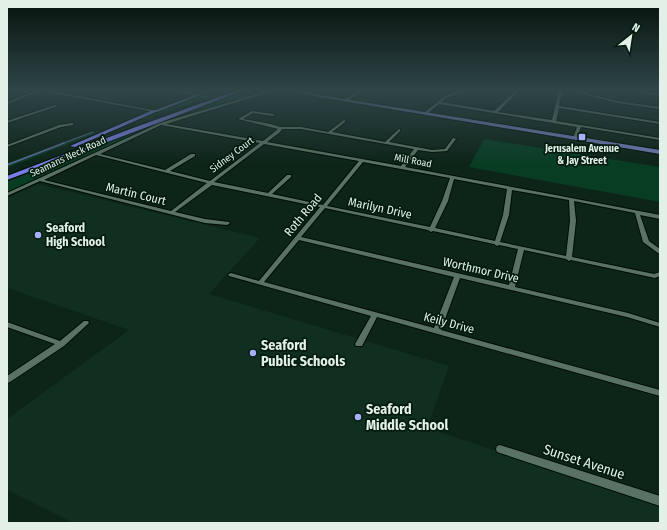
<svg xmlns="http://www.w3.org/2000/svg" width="667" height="530" viewBox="0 0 667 530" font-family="'Fira Sans Condensed',sans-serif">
<rect width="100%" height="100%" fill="#0d2418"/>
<!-- built -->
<path fill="#102f1e" d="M38,184L260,238L209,294L449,366L427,428L660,505V523H74L7,490V419L129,330L7,288V198Z"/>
<!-- green -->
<g fill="#083d24">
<path d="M215,90H227L111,131L154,112Z"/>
<path d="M248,90H270L188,113L160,123L7,193V182L127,133Z"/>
<path d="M102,129L96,133L7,168V163Z"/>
<path d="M484,139L660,167V202L469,167Z"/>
</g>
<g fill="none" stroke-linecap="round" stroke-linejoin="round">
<!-- stream-far1 -->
<path stroke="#61669c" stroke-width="1" d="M61,144L93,132"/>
<!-- stream -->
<path stroke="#61669c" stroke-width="1.5" d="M7,165L64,143"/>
<defs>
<g id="minor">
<path d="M38,90H47L157,111L155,112L41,91L7,104V102Z"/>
<path d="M166,90H175L201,95L199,96Z"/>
<path d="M270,90H276L166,124L263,141L277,130L278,129L238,119L252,111L273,114L275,115L273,116L253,113L243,119L271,124L280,127H301L328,132L344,120H345V122L332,132L385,142L399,129H400V131L389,142L432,150L445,149L453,138H454L456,139L447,151L432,152L418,150L405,167L550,194L660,215V219L640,215L649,241L660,249V254L658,253L643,242L635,213L574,201L576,221L572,257L654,274L660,272V276L655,278L571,260L569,261L566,259L524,250L515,287L628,313L660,323V327L627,317L460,278L441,330L660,390V396L377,317L362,346H356L355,344L371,316L229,276L228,275L229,274L231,273L259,281L320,207L212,185L175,212L205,219L229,222L230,223L227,225L205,223L40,181L7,196V193L160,123ZM161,125L260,143L210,181L170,171L195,156V154H191L165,170L100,154ZM282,129H301L414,149L401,166L267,142L280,132ZM264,144L359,161L323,205L272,194L291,177V175H287L268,193L214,182ZM96,155L207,183L171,211L44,180ZM363,162L450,178L442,201L430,227L327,206ZM454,179L507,189L503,215L495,241L435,228L448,201ZM512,190L569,200L570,221L566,256L500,242L509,215ZM325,208L428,230L431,232L433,231L494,244L497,246L499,245L518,249L509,285L301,237ZM299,240L454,277L434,328L264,282Z"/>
<path d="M360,90H364L347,101L344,100Z"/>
<path d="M370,90H375L373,91Z"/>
<path d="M467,90H473L448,97L441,102L494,111L516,90H520L498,112L552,120L559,90H563L559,106L660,122V124L559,108L556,121L660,138V140L581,127L577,138L575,139L573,138L577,127L439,104L427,114L424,113L446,95Z"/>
<path d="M568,90H574L617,101L660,107V109L617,103Z"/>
<path d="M624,90H633L660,94V96Z"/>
<path d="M55,105L58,106L7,123V121Z"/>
<path d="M72,123L74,124L73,125L61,127L7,147V145L59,125Z"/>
<path d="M84,321H88L89,323L64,346L10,382L7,383V376L55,344L7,327V322L60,341Z"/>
<path d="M500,445L660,496V506L497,452L496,449L497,446Z"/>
</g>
<g id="major">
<path d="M208,90H214L157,112L153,111Z"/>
<path d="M290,90H298L319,95L660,150V154L319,97Z"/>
</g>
<g id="highway">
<path d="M238,90H245L7,180V176L133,128Z"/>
<path d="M153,110L158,111L75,147L70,146Z"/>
</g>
</defs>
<!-- minor casing -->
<use href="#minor" stroke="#000d04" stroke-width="2"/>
<!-- major casing -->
<use href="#major" stroke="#000d04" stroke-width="2"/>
<!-- highway casing -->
<use href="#highway" stroke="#000d04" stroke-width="2"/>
<!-- minor -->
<use href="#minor" fill="#597263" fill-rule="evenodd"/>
<!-- major -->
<use href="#major" fill="#6c79b1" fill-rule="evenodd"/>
<!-- highway -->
<use href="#highway" fill="#787de5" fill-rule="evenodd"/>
</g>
<!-- sky -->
<linearGradient id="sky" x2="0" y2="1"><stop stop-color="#07140d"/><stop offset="0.55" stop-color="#2f4548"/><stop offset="1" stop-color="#2f4548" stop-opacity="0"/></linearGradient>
<rect width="667" height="164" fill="url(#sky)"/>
<!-- markers -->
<g fill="#a8b0fc" stroke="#041b0f" stroke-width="1.5">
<rect x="578" y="133" width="8" height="8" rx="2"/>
<circle cx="38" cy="235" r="4"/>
<circle cx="253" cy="353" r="4"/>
<circle cx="358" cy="417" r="4"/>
</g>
<g text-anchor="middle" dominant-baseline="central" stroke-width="3.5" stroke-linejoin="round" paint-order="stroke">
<!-- far-poi labels -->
<g font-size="10" font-weight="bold" fill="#e2f0e7" stroke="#041b0f">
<text x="582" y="149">Jerusalem Avenue<tspan x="582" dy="12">&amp; Jay Street</tspan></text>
</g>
<!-- far-street labels -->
<g font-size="10" fill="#e2f0e7" stroke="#041b0f">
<text transform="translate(232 155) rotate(-37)">Sidney Court</text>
<text transform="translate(68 157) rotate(-25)">Seamans Neck Road</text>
<text transform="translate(413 161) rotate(11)">Mill Road</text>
</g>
<!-- street labels -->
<g font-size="12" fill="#e2f0e7" stroke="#041b0f">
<text transform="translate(136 194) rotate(14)">Martin Court</text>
<text transform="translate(380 208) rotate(12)">Marilyn Drive</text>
<text transform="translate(303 215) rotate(-50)">Roth Road</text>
<text transform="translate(481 270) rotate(13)">Worthmor Drive</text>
<text transform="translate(449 323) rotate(15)">Keily Drive</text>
</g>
<!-- poi labels -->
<g font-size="12" font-weight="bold" fill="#e2f0e7" stroke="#041b0f" text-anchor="start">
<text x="46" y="228">Seaford<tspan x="46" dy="14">High School</tspan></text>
</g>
<!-- near-poi labels -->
<g font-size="14" font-weight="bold" fill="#e2f0e7" stroke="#041b0f" text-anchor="start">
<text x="261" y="345">Seaford<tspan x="261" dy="16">Public Schools</tspan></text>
<text x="366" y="409">Seaford<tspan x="366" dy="16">Middle School</tspan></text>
</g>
<!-- near-street labels -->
<g font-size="14" fill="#e2f0e7" stroke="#041b0f">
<text transform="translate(584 462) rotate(18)">Sunset Avenue</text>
</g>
</g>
<!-- border -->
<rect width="667" height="530" fill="none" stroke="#e2f0e7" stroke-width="16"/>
<!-- north arrow -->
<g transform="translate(631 36) rotate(30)" stroke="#041b0f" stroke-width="3" paint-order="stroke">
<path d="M0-3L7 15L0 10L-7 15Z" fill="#e2f0e7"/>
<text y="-6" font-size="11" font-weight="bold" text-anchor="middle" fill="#e2f0e7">N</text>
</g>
</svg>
